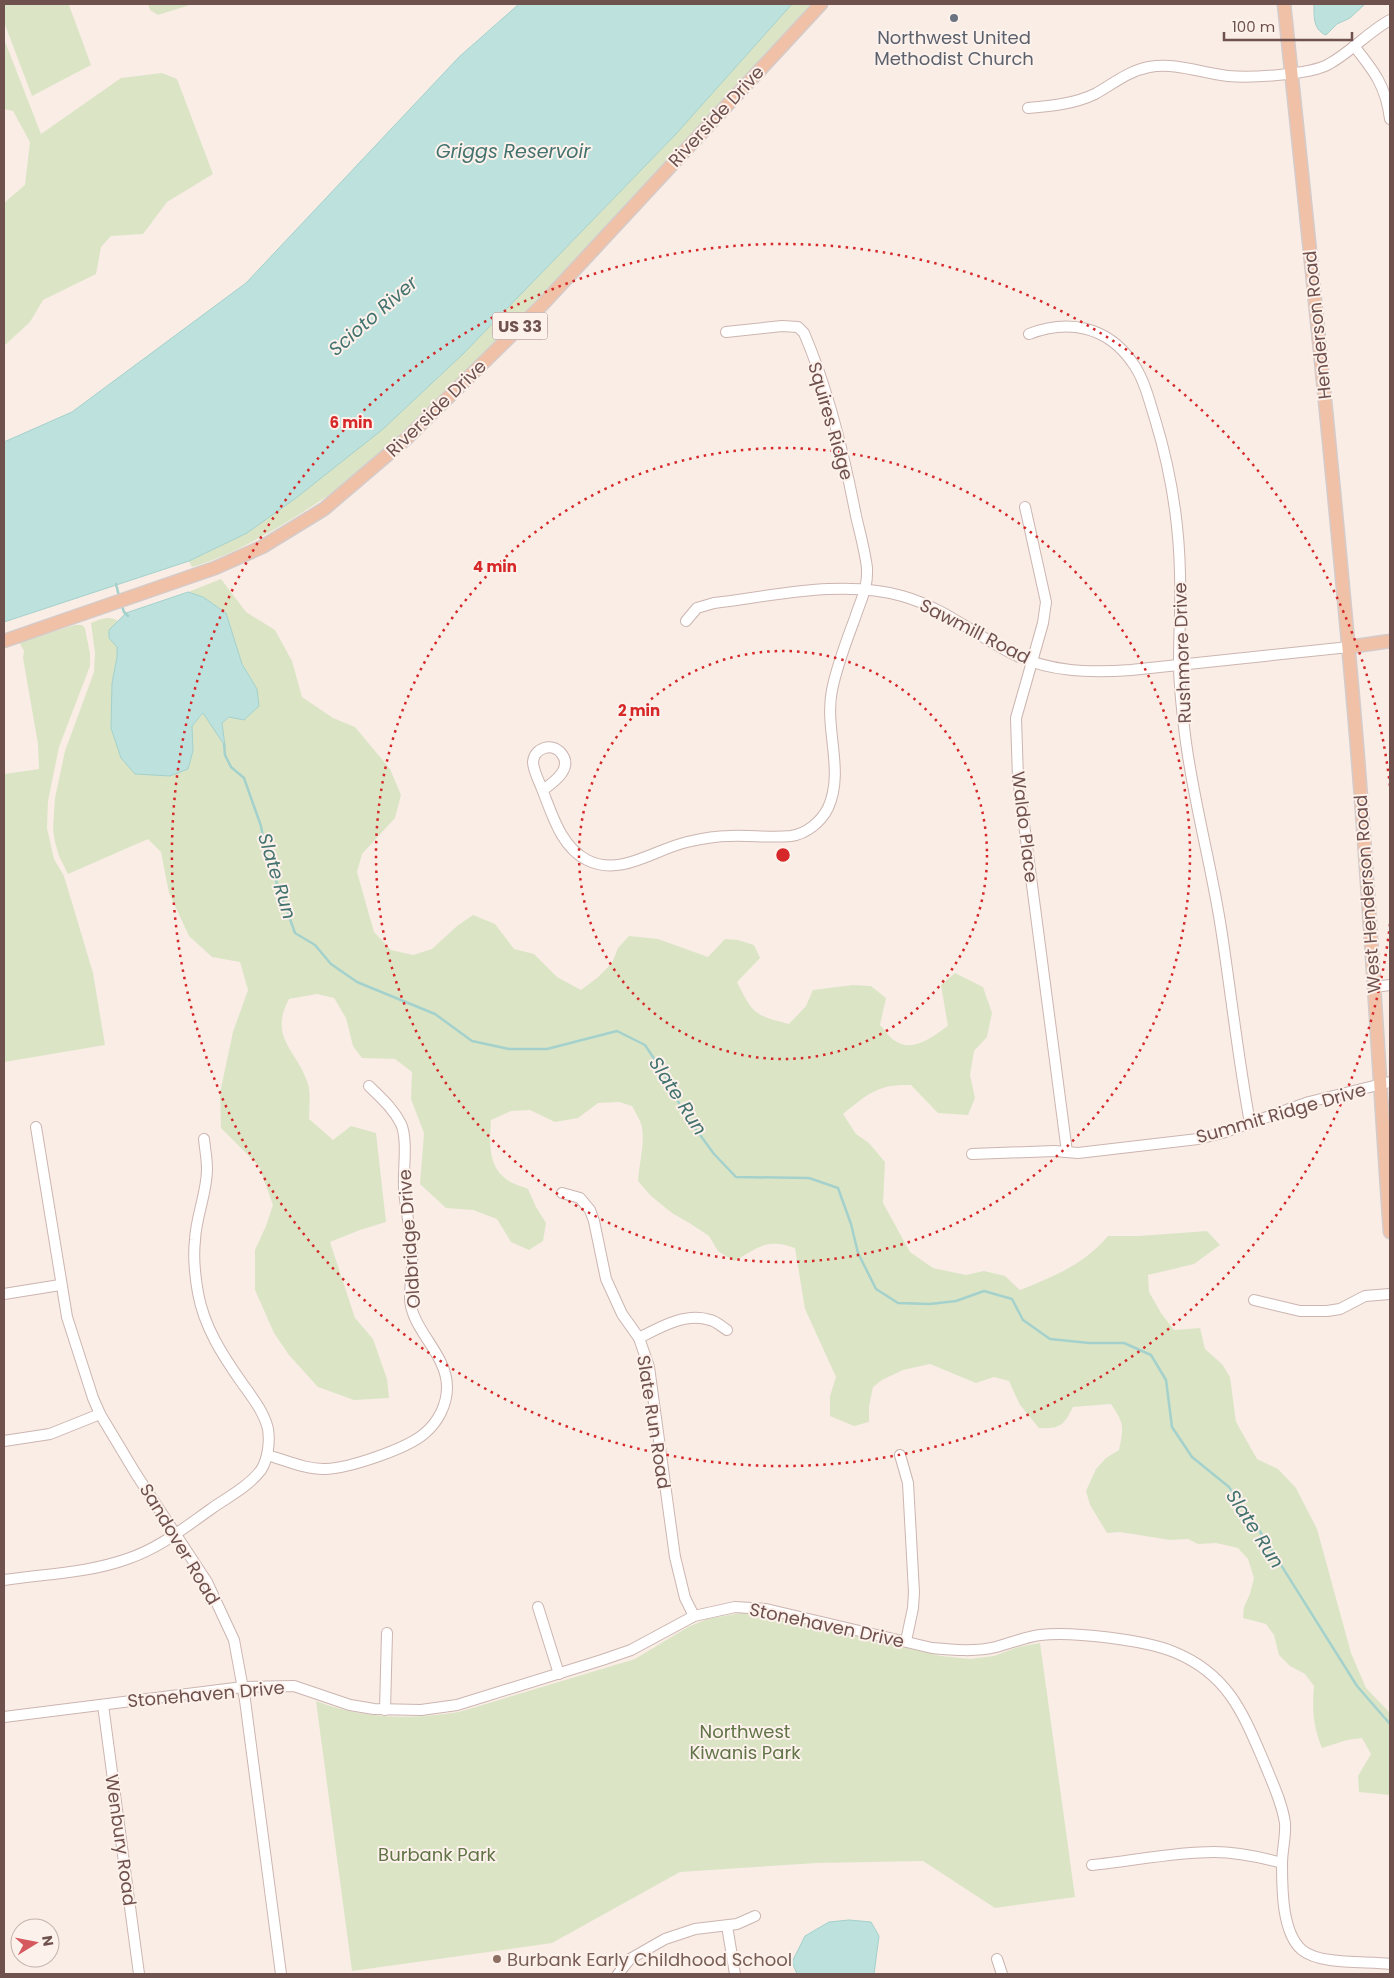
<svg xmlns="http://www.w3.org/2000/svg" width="1394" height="1978" viewBox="0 0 1394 1978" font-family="Poppins,sans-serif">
<rect width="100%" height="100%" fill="#f9ede6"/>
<!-- green -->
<g fill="#dbe5c6">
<path d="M4,4H72L69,5L91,65L32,96L4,22Z"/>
<path d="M148,4H193L158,15L150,10Z"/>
<path d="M792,4H811C697,129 584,256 462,374C421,413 382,455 337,489C318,503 297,516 277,528C249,544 223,558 192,567L189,561L247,533L296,498L383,429L463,354L675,135Z"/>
<path d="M4,39L41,134L121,78L162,73L177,79L213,174L167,202L143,234L111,236L101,247L96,274L43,300L30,322L5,345L4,350V203L25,185L30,142L13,111L4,109Z"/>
<path d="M221,579L246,612L275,630L292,661L302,697L333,718L355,727L390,769L401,795L395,818L362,854L357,872L374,932L391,950L413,955L432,949L457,926L473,915L495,924L514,949L534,954L557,977L581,990L597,978L612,963L618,948L629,936L658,939L708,957L725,939L738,940L754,945L760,958L737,982C753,1014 754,1015 789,1024L806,1006L813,990L853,985L871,986L886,998L880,1025C885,1030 890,1039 897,1042C915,1052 933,1036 948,1026L941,985L955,973L983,987L992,1013L987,1037L974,1051L970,1075L975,1098L968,1115L938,1113L911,1085C877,1084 868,1094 843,1114L856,1134L869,1143L885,1162L883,1203L910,1252L933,1268L966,1275L984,1271L1005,1276L1020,1290C1055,1276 1083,1265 1108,1236H1139L1207,1231L1220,1245L1194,1264L1148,1275L1149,1292L1161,1313L1174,1330L1200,1328L1205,1349L1222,1364L1230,1377L1236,1422L1257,1459L1278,1469L1296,1488L1317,1529L1351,1653L1366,1688L1390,1713V1795L1359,1792L1358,1776L1371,1754L1362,1738L1347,1740L1322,1748C1313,1727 1312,1708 1314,1686L1305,1674L1290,1666L1279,1655L1274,1635L1266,1624L1243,1618L1244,1607L1250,1594L1254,1578L1248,1559L1238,1548L1216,1543L1198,1544L1188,1539L1170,1540L1120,1532L1107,1533L1090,1505L1086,1491L1096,1469L1106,1458L1119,1450C1124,1427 1124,1423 1111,1404L1073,1407C1064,1425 1061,1429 1039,1428L1020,1405L1009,1381L994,1377L976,1383L930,1364L903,1370L882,1380L873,1387L869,1406V1422L854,1426L830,1416V1396L836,1377L805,1309L795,1248C765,1238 760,1247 734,1261L718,1251L709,1236L691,1224L672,1213L651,1196L638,1181C639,1164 646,1139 641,1124C639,1118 635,1112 632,1106L619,1102L598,1103L578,1118L555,1122L530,1110L511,1111L491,1120C490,1141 487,1165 506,1179C512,1184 521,1186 528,1189L536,1207L546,1223L543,1241L529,1250L511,1242L497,1219L473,1210L446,1208L420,1184L424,1133L411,1099L412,1072L395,1059L362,1058L353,1046L346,1018L334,998L317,994L289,999C268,1038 297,1049 308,1084C311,1094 309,1108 309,1119L333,1140L351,1126L376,1133L386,1222L360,1230L330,1242L355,1318L373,1339L387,1379L389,1398L354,1400L318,1387L289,1355L274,1333L255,1290V1250L266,1226L273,1205L259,1166L221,1128L220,1093L233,1032L248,990L240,962L212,957L189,936L169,893L161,852L148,839L68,874L59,856L55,842L53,829L55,798L65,751L94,672L95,653L91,623C100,619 110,615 118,621L109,630V637L117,647V657L112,683L136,774L170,776L188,769L193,751L192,726L204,713L224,745L222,723L230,717L244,720L257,689L242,664L226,613L203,597L188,592Z"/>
<path d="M75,625H82L85,628L90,654V666L59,747L48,801L47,828L54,859L64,876L93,973L105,1045L4,1062V774L39,769L38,744L23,658L24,651L19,642Z"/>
<path d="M741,1613L773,1617L941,1656L970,1659L994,1656L1018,1647L1040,1643L1075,1897L995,1908L923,1861L816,1863L680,1872L552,1943L352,1971L316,1701C365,1719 408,1720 459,1712L635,1659L688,1627L707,1619Z"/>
</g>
<!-- water -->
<g fill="#bde1dc" stroke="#a4d1cc">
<path d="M519,4H792L675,135L463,354L383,429L296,498L247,533L189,561L4,622V442L72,412L246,283L459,57Z"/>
<path d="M1314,4H1365L1350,18L1337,24L1326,35C1313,30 1314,16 1314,4Z"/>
<path d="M188,592L203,597L226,613L242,664L257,689L259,706L244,720L229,717L222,723L225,746L203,713L192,726L193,751L188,769L170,776L135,774L121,758L111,728L112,683L117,657V647L109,638V630L126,613Z"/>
<path d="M849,1920L871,1922L879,1936L874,1974H797L792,1962L805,1936L829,1922Z"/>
</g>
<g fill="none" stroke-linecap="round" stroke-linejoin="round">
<!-- stream -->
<g stroke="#a4d1cc" stroke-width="2.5">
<path d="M116,584L119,596"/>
<path d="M121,603L124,612L128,616"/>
<path d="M224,744L225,755L231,767L244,778L261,826L266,853L295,933L315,945L331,964L357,982L435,1014L472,1041L509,1049H547L617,1031L645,1045L663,1072L684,1113L714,1154L736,1177L809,1178L838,1188L851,1224L858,1253L876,1289L898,1303L930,1304L956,1301L984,1291L1012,1299L1023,1320L1050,1339L1089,1343H1124L1151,1355L1166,1380L1172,1427L1192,1457L1229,1487L1259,1530L1357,1686L1390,1724"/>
</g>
<defs>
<g id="minor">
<path d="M1354,46C1374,71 1386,86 1390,119"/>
<path d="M1028,108C1051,106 1074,104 1095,94C1113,84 1128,71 1149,67C1176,62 1201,73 1228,76C1250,78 1310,75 1329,64C1351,52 1368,32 1390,20"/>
<path d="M1029,334C1068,319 1107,326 1132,362C1144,378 1149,400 1155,419C1170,468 1179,522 1180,574C1181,604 1179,633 1179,663C1179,687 1182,711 1185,735C1193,800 1211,863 1221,928C1231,993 1238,1058 1250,1123"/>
<path d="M1025,507L1046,602L1043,623L1016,718L1018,778L1067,1152"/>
<path d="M686,621L697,608L714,603C773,596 844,579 902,596C942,607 973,633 1009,652C1047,672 1089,673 1131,670L1349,647"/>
<path d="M543,790C554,782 574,768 561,753C552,742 534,748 533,762C533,770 539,781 542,789C552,814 561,847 587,860C621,877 653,850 687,842C700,839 715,836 729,836C750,835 770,838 791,836C806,834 821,822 828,808C845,770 824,730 832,690C837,665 846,642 855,618C861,599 868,589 867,568C865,551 860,533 856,516C844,454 829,391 804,333L798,327L782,326L726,332"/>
<path d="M1374,987L1390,985"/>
<path d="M36,1127L67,1317L93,1398L100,1414L136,1474L207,1582L234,1640L245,1700L281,1974"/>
<path d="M972,1154L1054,1151L1078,1153L1198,1139L1222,1133L1309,1102L1390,1082"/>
<path d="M562,1193L580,1198L590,1210L594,1221L606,1279L622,1314L639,1338L649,1367L675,1557L685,1598L694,1616"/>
<path d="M4,1294L60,1285"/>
<path d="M1254,1300L1300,1311H1327L1340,1309L1365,1296L1390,1294"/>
<path d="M639,1338C660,1327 686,1312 710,1320C716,1321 722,1327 727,1330"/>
<path d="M4,1441L50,1434L100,1414"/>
<path d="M267,1455C285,1460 307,1470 326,1469C349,1468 407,1449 425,1433C438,1422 447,1405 447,1387C447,1353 410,1329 410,1297C410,1283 413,1269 412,1255C412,1233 405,1210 404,1188C403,1170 408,1139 401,1124C393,1108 381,1098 369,1086"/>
<path d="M900,1455L908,1483L914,1592L913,1608L906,1641"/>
<path d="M4,1580C44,1574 88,1573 127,1559C158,1549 184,1528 211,1509C228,1497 248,1487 261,1470C268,1459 270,1442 268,1429C264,1412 252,1397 242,1383C223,1356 204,1327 198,1293C195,1276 193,1257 195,1240C196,1216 207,1193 207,1169C207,1159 205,1149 204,1139"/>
<path d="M538,1607L559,1674"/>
<path d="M103,1705L139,1974"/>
<path d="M385,1710L387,1633"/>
<path d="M4,1717L243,1687L294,1686L350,1705L374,1709L421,1710L457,1705L602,1660L631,1650L694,1616L735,1607L766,1609L932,1648C953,1650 976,1652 996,1647C1011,1643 1025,1637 1040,1635C1072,1631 1145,1640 1174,1652C1228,1674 1243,1713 1264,1762C1272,1782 1282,1802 1285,1823C1286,1837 1282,1850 1282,1864C1282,1889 1282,1933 1302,1950C1320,1965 1366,1961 1390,1964"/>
<path d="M1092,1865C1133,1861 1173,1852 1214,1852C1237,1852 1260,1857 1282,1863"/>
<path d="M727,1926L735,1974"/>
<path d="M997,1959L1002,1974"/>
<path d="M618,1974L630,1959L665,1939L695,1929L737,1924L755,1916"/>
</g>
<g id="major">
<path d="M1284,4C1308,228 1331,451 1351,676C1368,861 1377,1046 1390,1232"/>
<path d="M4,641L215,568L262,547L324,509L406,439L543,304L821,4"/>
<path d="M1349,647L1390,641"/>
</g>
</defs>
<!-- minor casing -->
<use href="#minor" stroke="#ccb5b0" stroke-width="12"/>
<!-- major casing -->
<use href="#major" stroke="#d4cbca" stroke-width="15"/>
<!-- minor -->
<use href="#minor" stroke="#fff" stroke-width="10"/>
<!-- major -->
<use href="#major" stroke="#f0c1a6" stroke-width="12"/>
</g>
<!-- distance rings -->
<g fill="none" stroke="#d62828" stroke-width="2.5" stroke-dasharray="2.5 5">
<circle cx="783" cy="855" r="204"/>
<circle cx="783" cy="855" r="407"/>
<path d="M1390 924A611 611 0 1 1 1390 786"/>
</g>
<!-- markers -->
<circle fill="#6b7280" stroke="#fdf1ec" stroke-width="2" cx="954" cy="18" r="5"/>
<circle fill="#8d6e63" stroke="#fdf1ec" stroke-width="2" cx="497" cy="1959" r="5"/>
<g text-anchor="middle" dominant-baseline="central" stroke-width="4" stroke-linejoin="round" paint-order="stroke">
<!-- shield labels -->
<rect fill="#fdf1ec" stroke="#9a817d" stroke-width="1" x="492.5" y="312.5" width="55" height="27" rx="4"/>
<g font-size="16" font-weight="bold" fill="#6f514e">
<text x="520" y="326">US 33</text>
</g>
<!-- worship labels -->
<g font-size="18" fill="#5b616d" stroke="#fdf1ec">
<text x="954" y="37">Northwest United<tspan x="954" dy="21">Methodist Church</tspan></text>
</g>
<!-- street labels -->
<g font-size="18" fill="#6f514e" stroke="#fdf1ec">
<text transform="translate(716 116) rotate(-47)">Riverside Drive</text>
<text transform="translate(1317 325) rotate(-96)">Henderson Road</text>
<text transform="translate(436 408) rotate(-44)">Riverside Drive</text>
<text transform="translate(831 421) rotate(74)">Squires Ridge</text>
<text transform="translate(975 631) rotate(27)">Sawmill Road</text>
<text transform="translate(1182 653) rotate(-92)">Rushmore Drive</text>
<text transform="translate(1025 827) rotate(83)">Waldo Place</text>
<text transform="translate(1367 894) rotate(-94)">West Henderson Road</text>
<text transform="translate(1281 1113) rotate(-16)">Summit Ridge Drive</text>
<text transform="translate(409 1239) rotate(-94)">Oldbridge Drive</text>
<text transform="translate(654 1422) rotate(81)">Slate Run Road</text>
<text transform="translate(180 1544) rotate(59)">Sandover Road</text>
<text transform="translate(827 1625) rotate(12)">Stonehaven Drive</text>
<text transform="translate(206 1694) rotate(-5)">Stonehaven Drive</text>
<text transform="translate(121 1840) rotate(82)">Wenbury Road</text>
</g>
<!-- park labels -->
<g font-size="18" fill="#607447" stroke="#fdf1ec">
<text x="745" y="1731">Northwest<tspan x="745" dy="21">Kiwanis Park</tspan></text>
<text x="437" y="1854">Burbank Park</text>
</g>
<!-- education labels -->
<g font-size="18" fill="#785e54" stroke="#fdf1ec" text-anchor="start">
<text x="507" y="1959">Burbank Early Childhood School</text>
</g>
<!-- water labels -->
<g font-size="19" font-style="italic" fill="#43736f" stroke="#fdf1ec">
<text x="513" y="151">Griggs Reservoir</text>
<text transform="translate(373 316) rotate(-41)">Scioto River</text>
<text transform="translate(277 876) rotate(73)">Slate Run</text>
<text transform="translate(678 1096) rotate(57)">Slate Run</text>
<text transform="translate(1255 1529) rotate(57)">Slate Run</text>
</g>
</g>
<circle cx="783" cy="855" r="8" fill="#d62828" stroke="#fdf1ec" stroke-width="2.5"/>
<g font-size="15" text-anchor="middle" font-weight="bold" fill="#d62828" stroke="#fdf1ec" stroke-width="4" stroke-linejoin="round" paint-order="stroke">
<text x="351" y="428">6 min</text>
<text x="495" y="572">4 min</text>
<text x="639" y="716">2 min</text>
</g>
<!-- border -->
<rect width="1394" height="1978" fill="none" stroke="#6f514e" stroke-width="10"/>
<!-- north arrow -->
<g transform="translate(35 1943) rotate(80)"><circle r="24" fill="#fdf1ec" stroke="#c4b1ad"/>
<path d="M0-4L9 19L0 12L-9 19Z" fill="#d5595e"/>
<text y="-8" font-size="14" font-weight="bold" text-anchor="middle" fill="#6f514e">N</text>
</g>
<!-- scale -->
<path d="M1224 32v8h128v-8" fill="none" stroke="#6f514e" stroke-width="2.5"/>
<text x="1232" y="32" font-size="15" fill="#6f514e" stroke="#fdf1ec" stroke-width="4" paint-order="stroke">100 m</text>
</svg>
